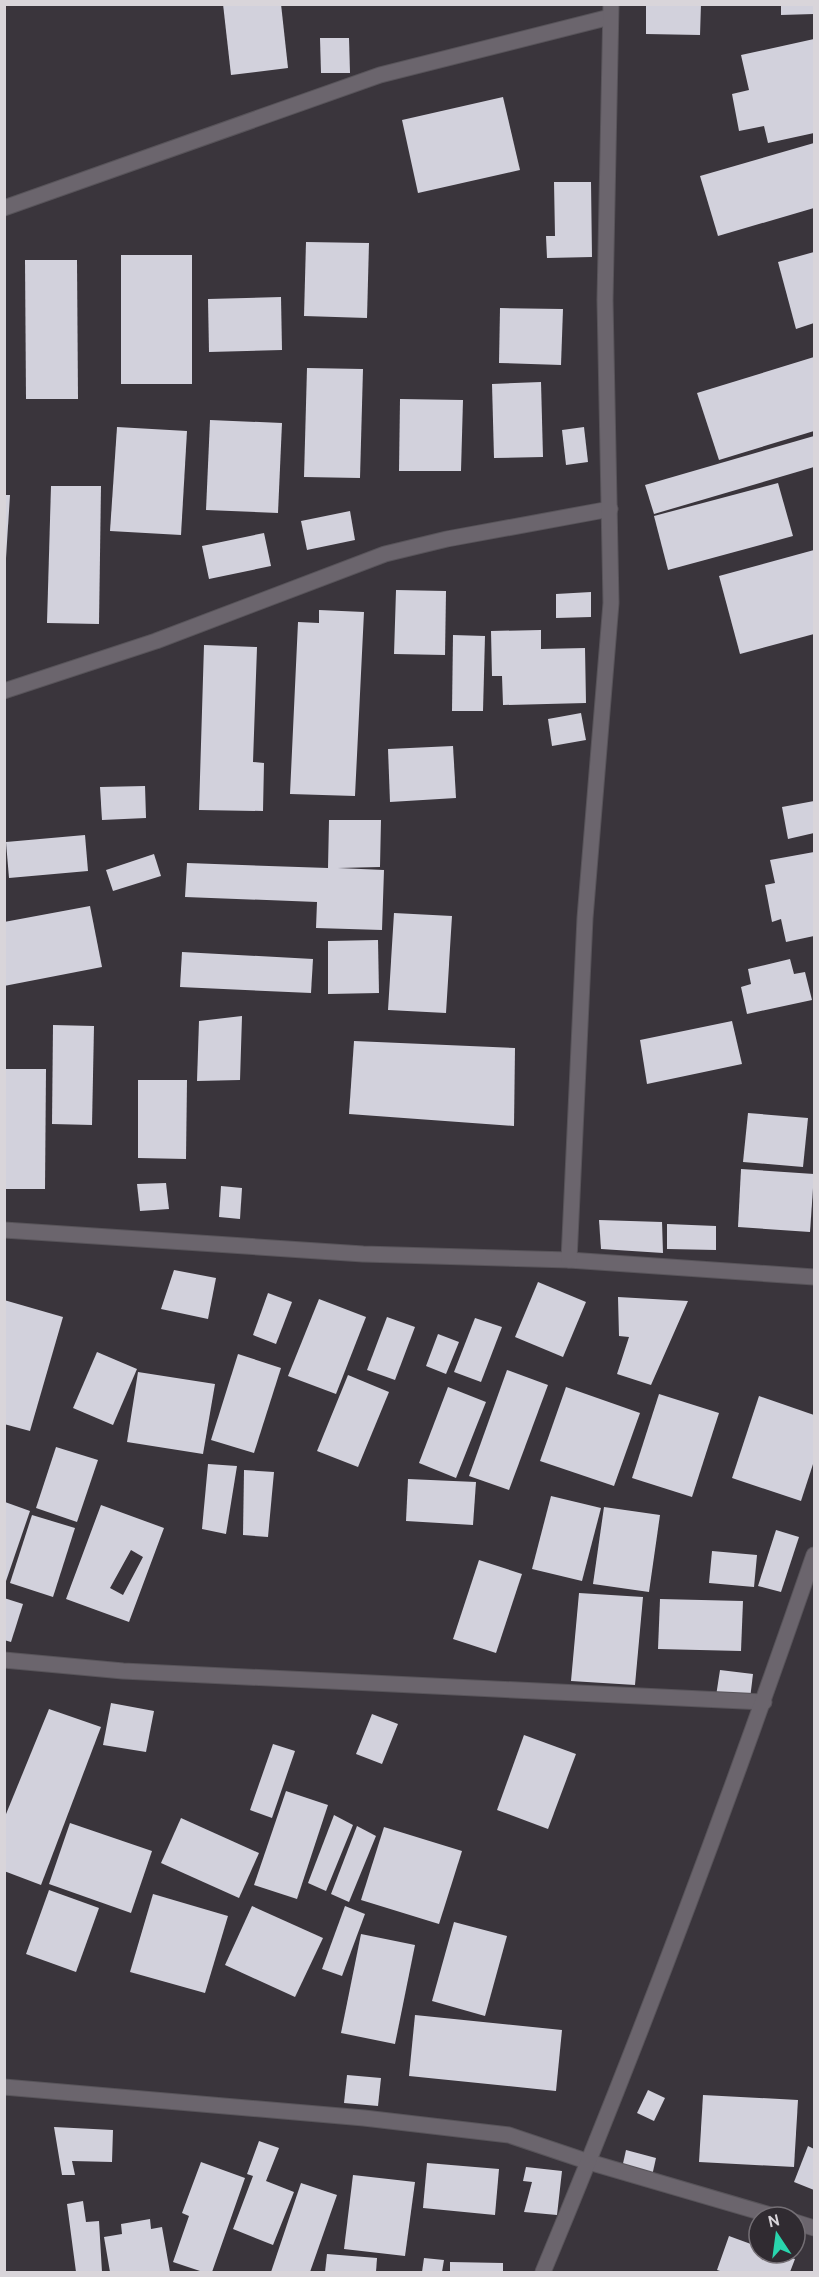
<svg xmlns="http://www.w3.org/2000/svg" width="819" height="2277" viewBox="0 0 819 2277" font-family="Cabin,sans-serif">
<rect width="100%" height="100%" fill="#3a353c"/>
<!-- building -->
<g fill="#d2d1dc" fill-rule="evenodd">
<path d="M223,4H281L288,68L231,75Z"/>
<path d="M646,4H701L700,35L646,34Z"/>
<path d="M781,4H814V14L781,15Z"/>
<path d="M320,38H349L350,73H321Z"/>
<path d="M814,39V133L768,143L764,126L739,131L732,94L749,90L741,55Z"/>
<path d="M503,97L520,170L418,193L402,120Z"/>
<path d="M814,143V208L718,236L700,176Z"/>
<path d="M554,182H591L592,257L547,258L546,236H555Z"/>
<path d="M306,242L369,243L367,318L304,316Z"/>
<path d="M814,252V323L796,329L778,262Z"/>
<rect x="121" y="255" width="71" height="129"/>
<path d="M25,260H77L78,399H26Z"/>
<path d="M281,297L282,350L209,352L208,299Z"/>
<path d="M500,308L563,309L561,365L499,363Z"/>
<path d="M814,357V431L719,460L697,393Z"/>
<path d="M307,368L363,369L360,478L304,477Z"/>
<path d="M541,382L543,457L494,458L492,384Z"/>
<path d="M400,399L463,400L461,471H399Z"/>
<path d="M210,420L282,423L278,513L206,510Z"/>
<path d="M117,427L187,431L181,535L110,531Z"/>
<path d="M584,427L588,462L566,465L562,430Z"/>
<path d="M814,436V467L654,514L645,485Z"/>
<path d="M778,483L793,536L668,570L654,516Z"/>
<path d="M51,486H101L99,624L47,623Z"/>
<path d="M4,495H10L6,558H4Z"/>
<path d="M350,511L355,540L307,550L301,521Z"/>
<path d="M264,533L271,566L209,579L202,546Z"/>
<path d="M814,550V634L740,654L719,576Z"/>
<path d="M396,590L446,591L445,655L394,654Z"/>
<path d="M591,592V617L556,618V594Z"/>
<path d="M319,610L364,612L355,796L290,794L298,622L319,623Z"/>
<path d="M541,630V649L585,648L586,703L503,705L502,676H492L491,631Z"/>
<path d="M453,635L485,636L483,711H452Z"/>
<path d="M204,645L257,647L253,762L264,763L263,811L199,810Z"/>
<path d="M581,713L586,740L552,746L548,719Z"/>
<path d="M453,746L456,798L390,802L388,749Z"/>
<path d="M145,786L146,818L102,820L100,787Z"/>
<path d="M814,801V833L788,839L782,807Z"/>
<path d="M329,820H381L380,867L338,868L384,870L382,930L316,928L317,902L185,897L187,863L328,868Z"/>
<path d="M85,835L88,871L9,878L6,842Z"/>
<path d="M814,852V936L786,942L781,919L772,922L765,885L775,883L770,860Z"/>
<path d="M154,854L161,876L113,891L106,870Z"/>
<path d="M90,906L102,967L4,986V922Z"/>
<path d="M394,913L452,916L446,1013L388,1010Z"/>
<path d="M378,940L379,993L328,994V941Z"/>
<path d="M182,952L313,959L311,993L180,987Z"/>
<path d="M790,959L794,974L805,972L812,1000L747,1014L741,987L751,984L748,969Z"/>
<path d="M242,1016L240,1080L197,1081L199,1021Z"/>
<path d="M732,1021L742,1064L647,1084L640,1040Z"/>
<path d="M53,1025L94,1026L92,1125L52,1124Z"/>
<path d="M354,1041L515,1048L514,1126L349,1114Z"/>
<path d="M5,1069H46L45,1189H4Z"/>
<path d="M138,1080H187L186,1159L138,1158Z"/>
<path d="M748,1113L808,1118L803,1167L743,1162Z"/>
<path d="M741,1169L814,1174L810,1232L738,1227Z"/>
<path d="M166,1183L169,1209L140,1211L137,1184Z"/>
<path d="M221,1186L242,1188L240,1219L219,1217Z"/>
<path d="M599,1220L662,1222L663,1253L601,1249Z"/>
<path d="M667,1224L716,1226V1250L667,1249Z"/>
<path d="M174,1270L216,1278L208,1319L161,1309Z"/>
<path d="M538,1282L586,1302L563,1357L515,1337Z"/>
<path d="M268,1293L292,1302L276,1344L253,1335Z"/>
<path d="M618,1297L688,1301L651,1385L617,1374L629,1337L619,1336Z"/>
<path d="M319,1299L366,1317L336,1394L288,1376Z"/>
<path d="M4,1300L63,1317L30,1431L4,1424Z"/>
<path d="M387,1317L415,1327L395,1380L367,1370Z"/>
<path d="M475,1318L502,1327L481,1382L454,1372Z"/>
<path d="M438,1334L459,1342L446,1374L426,1366Z"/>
<path d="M97,1352L137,1369L113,1425L73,1408Z"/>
<path d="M238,1354L281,1368L254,1453L211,1440Z"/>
<path d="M507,1370L548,1385L509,1490L469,1476Z"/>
<path d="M138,1372L215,1384L203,1454L127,1442Z"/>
<path d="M348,1375L389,1392L358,1467L317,1451Z"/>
<path d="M448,1387L486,1402L456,1478L419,1463Z"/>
<path d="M566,1387L640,1413L614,1486L540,1461Z"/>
<path d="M659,1394L719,1413L692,1497L632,1478Z"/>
<path d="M759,1396L814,1415V1461L801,1501L732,1478Z"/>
<path d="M56,1447L98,1460L77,1522L36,1508Z"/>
<path d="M208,1464L237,1466L226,1534L202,1529Z"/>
<path d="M244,1470L274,1472L268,1537L243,1535Z"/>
<path d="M408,1479L476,1482L473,1525L406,1521Z"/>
<path d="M551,1496L601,1508L582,1581L532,1569Z"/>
<path d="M5,1502L30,1511L5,1584Z"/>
<path d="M101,1505L164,1528L129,1622L66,1599ZM131,1550L143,1557L123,1595L110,1588Z"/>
<path d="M604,1507L660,1515L649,1592L593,1584Z"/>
<path d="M32,1515L75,1528L53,1597L10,1583Z"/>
<path d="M776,1530L799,1537L781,1592L758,1586Z"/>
<path d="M712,1551L757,1555L754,1587L709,1583Z"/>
<path d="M479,1560L522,1574L496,1653L453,1639Z"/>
<path d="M579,1593L643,1597L635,1685L571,1681Z"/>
<path d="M4,1598L23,1604L11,1642L4,1640Z"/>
<path d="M660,1599L743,1601L741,1651L658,1649Z"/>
<path d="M720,1670L753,1674L750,1699L716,1696Z"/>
<path d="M111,1703L154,1711L146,1752L103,1745Z"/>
<path d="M49,1709L101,1727L41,1885L4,1871V1819Z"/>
<path d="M372,1714L398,1724L382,1764L356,1754Z"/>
<path d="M524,1735L576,1754L548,1829L497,1810Z"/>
<path d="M273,1744L295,1751L272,1818L250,1810Z"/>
<path d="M286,1791L328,1805L297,1899L254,1885Z"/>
<path d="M334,1815L353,1825L326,1891L308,1883Z"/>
<path d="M181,1818L259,1853L239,1898L161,1863Z"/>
<path d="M70,1823L152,1851L131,1913L49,1884Z"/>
<path d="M357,1826L376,1836L349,1902L331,1894Z"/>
<path d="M384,1827L462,1851L439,1924L361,1900Z"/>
<path d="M49,1890L99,1908L76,1972L26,1954Z"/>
<path d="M153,1894L228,1916L205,1993L130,1972Z"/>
<path d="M252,1906L323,1938L295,1997L225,1965Z"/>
<path d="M345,1906L365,1914L342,1976L322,1969Z"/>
<path d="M454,1922L507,1936L485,2016L432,2001Z"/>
<path d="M361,1934L415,1945L395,2044L341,2033Z"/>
<path d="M415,2015L562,2030L556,2091L409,2076Z"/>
<path d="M347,2075L381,2078L378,2106L344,2103Z"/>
<path d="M648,2090L665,2098L654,2121L637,2113Z"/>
<path d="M703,2095L798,2100L794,2167L699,2162Z"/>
<path d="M54,2127L113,2130L112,2162L72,2161L75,2175H62Z"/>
<path d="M259,2141L279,2148L266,2181L294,2192L273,2245L233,2229L253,2176L247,2174Z"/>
<path d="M808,2146L814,2149V2190L794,2182Z"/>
<path d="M626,2150L656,2158L652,2176L622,2168Z"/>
<path d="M201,2162L245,2178L212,2272H203L173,2262L189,2216L182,2213Z"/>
<path d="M427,2163L499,2169L495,2215L423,2208Z"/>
<path d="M526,2167L562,2171L557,2215L524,2212L532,2182L523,2181Z"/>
<path d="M353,2175L415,2182L405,2256L344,2249Z"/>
<path d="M301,2183L337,2195L310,2272H271Z"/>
<path d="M83,2201L86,2222L99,2221L102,2272H76L67,2204Z"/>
<path d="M150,2219L151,2229L162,2227L170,2272H110L104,2237L122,2234L121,2224Z"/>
<path d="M729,2236L759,2247V2253H777L795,2259L790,2272H723L717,2270Z"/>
<path d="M327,2254L377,2258L376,2272H325Z"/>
<path d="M424,2258L444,2260L442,2272H422Z"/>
<path d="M450,2262L503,2263V2272H450Z"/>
</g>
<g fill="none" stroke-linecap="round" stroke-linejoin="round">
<defs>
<g id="minor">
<path d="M4,208L380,75L610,17"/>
<path d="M4,691L156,641L385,554L447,539L610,509"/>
<path d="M4,1230L363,1254L569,1260L814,1277"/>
<path d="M569,1260L585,918L611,603L605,300L611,4"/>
<path d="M4,1660L123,1671L764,1702"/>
<path d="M4,2087L364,2118L509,2135L589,2162L777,2217"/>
<path d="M795,2222L814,2228"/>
<path d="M543,2272C641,2037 731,1796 814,1555"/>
</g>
</defs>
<!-- minor casing -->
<use href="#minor" stroke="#58545a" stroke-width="17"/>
<!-- minor -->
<use href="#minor" stroke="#6b656d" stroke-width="15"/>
</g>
<!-- border -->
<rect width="819" height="2277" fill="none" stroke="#d9d5da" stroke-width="12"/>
<!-- north arrow -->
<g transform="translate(777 2235) rotate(347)"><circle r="28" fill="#302b31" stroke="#746f75" stroke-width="1.5"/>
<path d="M0-4.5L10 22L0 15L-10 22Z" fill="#29d5ad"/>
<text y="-9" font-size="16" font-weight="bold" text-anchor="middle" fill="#d9d5da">N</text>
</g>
</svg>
